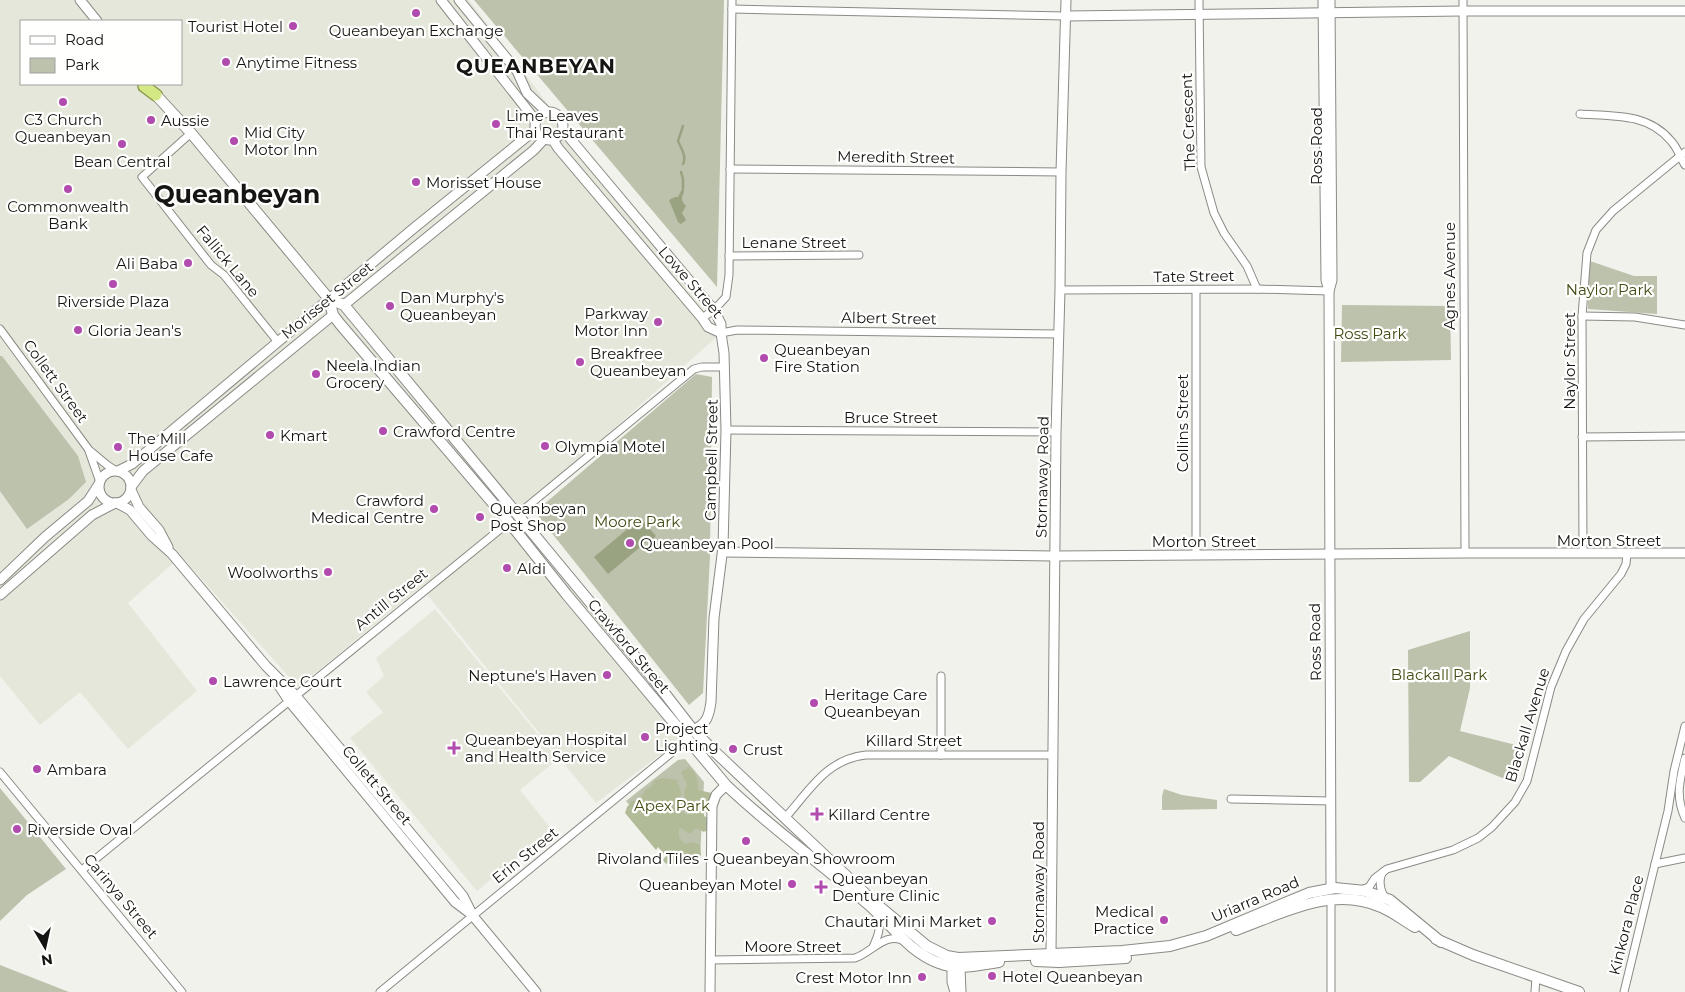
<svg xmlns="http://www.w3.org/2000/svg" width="1685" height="992" viewBox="0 0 1685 992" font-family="Montserrat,sans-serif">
<rect width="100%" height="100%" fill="#f1f2ec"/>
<!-- built -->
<g fill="#e4e7da" fill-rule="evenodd">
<path d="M0,0H469L721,333L517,515L693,730L596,803L421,587L298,687L181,556L128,603L197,691L128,749L80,692L40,725L0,676ZM21,21H181V84H21Z"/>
<path d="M435,609L558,759L520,790L551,829L477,891L350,738L383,712L366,692L384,676L376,658Z"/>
</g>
<!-- green -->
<g fill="#bcc2ac">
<path d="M474,0H724L717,287Z"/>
<path d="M1590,261L1634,276H1657V314L1588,309V281Z"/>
<path d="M1342,305L1450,306L1451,360L1341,362Z"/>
<path d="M0,356H2L78,456L86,482L69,499L27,529L0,491Z"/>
<path d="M696,374L712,377L710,556L703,693L689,705L535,512Z"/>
<path d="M1470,631V688L1460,731L1524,747L1512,782L1449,756L1420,782H1409L1408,650Z"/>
<path d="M685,759L704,782L700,858L673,856L626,801L678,760Z"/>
<path d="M0,788L66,869L27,895L0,921Z"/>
<path d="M1164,789L1182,795L1217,800V809L1162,810V796Z"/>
<path d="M0,965L69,992H0Z"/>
</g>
<!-- forest -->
<path fill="#b2bb98" d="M689,767C697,773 698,780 698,790L712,793L716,799L712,811L704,813V816L710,819L709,829L704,832L696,828L690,834L681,828H679V837L685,844L693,842L700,845L701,856L698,861L673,864L671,860L666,864L663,860L666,856L658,847L656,850L625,813L627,807L632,801H639L646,789L651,787L655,780L663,778L677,780L678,781L677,783C680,788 682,791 680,797L677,799L673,807L688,815L691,807C688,798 680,797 687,785L681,772Z"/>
<!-- water -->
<g fill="#9aa381">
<path d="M683,187C687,195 677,196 686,206L682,213L686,220L681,224L678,222L669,200L675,197H678Z"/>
<path d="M639,516L656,536L653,539L651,538L608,574L594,557L637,521L636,519Z"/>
</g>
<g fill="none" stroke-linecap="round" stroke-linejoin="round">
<!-- stream -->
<g stroke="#9aa381" stroke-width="2.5">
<path d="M683,164C687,157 681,148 678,141L683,126"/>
<path d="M681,172L683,179V188"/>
</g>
<defs>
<g id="minor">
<path d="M1199,0L1201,167L1214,213L1224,233L1247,266L1257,289"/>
<path d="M1463,0L1465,553"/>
<path d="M732,9L1066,16"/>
<path d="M1580,114C1613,116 1648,113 1671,141C1677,147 1680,157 1685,165"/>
<path d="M191,133L142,177L211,265L224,275L278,342"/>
<path d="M730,169L1061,172"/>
<path d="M729,256L859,255"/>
<path d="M1060,290L1257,289L1329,291"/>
<path d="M1196,291V554"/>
<path d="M1582,316L1635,317L1685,325"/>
<path d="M702,318L714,310L726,297L729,275L732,0"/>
<path d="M0,329L89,450L107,465L116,471"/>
<path d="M721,333L737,330L1058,334"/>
<path d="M726,430L1056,432"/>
<path d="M1582,437L1685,436"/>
<path d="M89,451L100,482"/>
<path d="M517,515L694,369L702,367H725"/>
<path d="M1583,553L1582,316L1587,253L1596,230L1613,211L1685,152"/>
<path d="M941,755V676"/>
<path d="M1685,758C1680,780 1675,796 1685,818"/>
<path d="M0,772L182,992"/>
<path d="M1231,799L1331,801"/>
<path d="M785,818C810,790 827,759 866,755H1053"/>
<path d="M1655,864L1668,811L1674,771L1685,726"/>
<path d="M82,870L509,522"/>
<path d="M1383,872C1378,879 1380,892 1386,899"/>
<path d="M1361,890L1369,887L1375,878L1387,869L1453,850L1478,838L1492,827L1515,802L1527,781L1551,687L1566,651L1584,619L1621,574L1626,564L1627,553"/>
<path d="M1331,899V992"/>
<path d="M873,947C878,936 882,927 877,915"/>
<path d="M711,960L855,958C871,953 886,931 904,941"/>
<path d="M380,992L687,740"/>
<path d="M1535,992L1536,977"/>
<path d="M1624,992L1655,864L1685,858"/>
</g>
<g id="tertiary">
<path d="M80,0L97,21"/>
<path d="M441,0L536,121"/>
<path d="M459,0L517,71L527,93L547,112"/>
<path d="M1323,0L1326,280L1329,291L1331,888"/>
<path d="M1066,16L1462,11H1685"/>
<circle cx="549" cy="126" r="14"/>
<path d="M563,130L714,310L721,324V333L724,353L726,430L723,547L714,618L711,702C709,716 707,724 693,730"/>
<path d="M553,140L558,148L702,318L708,327L721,333"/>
<path d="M1329,291L1332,280L1330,0"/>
<path d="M344,305L534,150L544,139"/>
<circle cx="115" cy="487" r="16"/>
<path d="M118,471L132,464L414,228L535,130"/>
<path d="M131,487L143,471L333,315"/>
<path d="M131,490L139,507L159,530L168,547"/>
<path d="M117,503L130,510L152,536L172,554L266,666L296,696L463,896L473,916L536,992"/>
<path d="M723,552L1054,556L1465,553H1685"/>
<path d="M0,580L45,537L88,501L99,484"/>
<path d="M0,595L92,515L115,503"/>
<path d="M276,681L289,701L455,902L471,914"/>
<path d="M1051,954L1056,432L1060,290L1061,172L1066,0"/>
<path d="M952,967V982L955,992"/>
<path d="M960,967L961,992"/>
<path d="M710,992L712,806L716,795L726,785"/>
</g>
<g id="secondary">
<path d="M156,95L191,133L329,299L344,305L652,677L693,730L713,750L873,901L927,946L947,956L958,958L1122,951L1170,946L1206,936L1309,893L1335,888L1365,891L1390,900L1441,942"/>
<path d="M329,299L333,315L340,324L509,522L567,595L726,785C771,828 822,864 869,905C892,925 909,952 939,963C958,971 978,965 999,962"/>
<path d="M1236,930C1283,913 1332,885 1381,907C1393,912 1403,920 1415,927"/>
<path d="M1436,939L1473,955L1579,992"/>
<path d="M1036,961L1059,962L1126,958"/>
</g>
<path id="trunk" d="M147,84L144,86L156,95"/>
</defs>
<!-- minor casing -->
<use href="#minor" stroke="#898b85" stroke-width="9"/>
<!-- tertiary casing -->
<use href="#tertiary" stroke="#898b85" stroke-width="11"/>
<!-- secondary casing -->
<use href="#secondary" stroke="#898b85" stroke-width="12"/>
<!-- trunk casing -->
<use href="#trunk" stroke="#8b9b4b" stroke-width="14"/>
<!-- minor -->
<use href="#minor" stroke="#fff" stroke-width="7"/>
<!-- tertiary -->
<use href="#tertiary" stroke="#fff" stroke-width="9"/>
<!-- secondary -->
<use href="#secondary" stroke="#fff" stroke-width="10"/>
<!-- trunk -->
<use href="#trunk" stroke="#d4e886" stroke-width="11"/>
</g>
<!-- markers -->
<g fill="#b14bae" stroke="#fffffe" stroke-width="2">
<circle cx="416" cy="13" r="5"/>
<circle cx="293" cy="26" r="5"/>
<circle cx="226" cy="62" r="5"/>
<circle cx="63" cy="102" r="5"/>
<circle cx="151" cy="120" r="5"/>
<circle cx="496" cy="124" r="5"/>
<circle cx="234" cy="141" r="5"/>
<circle cx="122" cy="144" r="5"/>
<circle cx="416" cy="182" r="5"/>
<circle cx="68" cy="189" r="5"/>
<circle cx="188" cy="263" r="5"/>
<circle cx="113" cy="284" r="5"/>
<circle cx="390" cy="306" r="5"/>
<circle cx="658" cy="322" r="5"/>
<circle cx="78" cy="330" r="5"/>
<circle cx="764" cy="358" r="5"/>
<circle cx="580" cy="362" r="5"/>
<circle cx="316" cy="374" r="5"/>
<circle cx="383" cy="431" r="5"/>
<circle cx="270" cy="435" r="5"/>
<circle cx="545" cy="446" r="5"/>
<circle cx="118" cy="447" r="5"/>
<circle cx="434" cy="509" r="5"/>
<circle cx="480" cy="517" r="5"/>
<circle cx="630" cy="543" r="5"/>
<circle cx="507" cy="568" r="5"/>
<circle cx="328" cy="572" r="5"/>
<circle cx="607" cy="675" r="5"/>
<circle cx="213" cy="681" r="5"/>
<circle cx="814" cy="703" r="5"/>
<circle cx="645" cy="737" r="5"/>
<path d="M451.5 740.5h5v5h5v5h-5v5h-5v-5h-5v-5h5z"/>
<circle cx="733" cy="749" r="5"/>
<circle cx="37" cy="769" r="5"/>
<path d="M814.5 806.5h5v5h5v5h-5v5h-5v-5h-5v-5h5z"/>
<circle cx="17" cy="829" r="5"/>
<circle cx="746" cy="841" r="5"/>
<circle cx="792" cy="884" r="5"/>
<path d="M818.5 879.5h5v5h5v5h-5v5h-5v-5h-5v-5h5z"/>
<circle cx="1164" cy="920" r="5"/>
<circle cx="992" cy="921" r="5"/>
<circle cx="992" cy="976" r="5"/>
<circle cx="922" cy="977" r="5"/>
</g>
<g text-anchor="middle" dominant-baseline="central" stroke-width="4.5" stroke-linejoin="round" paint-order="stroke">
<!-- poi labels -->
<g font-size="15" fill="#151614" stroke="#fffffe" text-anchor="start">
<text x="283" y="26" text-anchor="end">Tourist Hotel</text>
<text x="416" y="30" text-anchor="middle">Queanbeyan Exchange</text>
<text x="236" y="62">Anytime Fitness</text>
<text x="506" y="115">Lime Leaves<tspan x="506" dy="17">Thai Restaurant</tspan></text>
<text x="63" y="119" text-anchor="middle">C3 Church<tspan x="63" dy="17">Queanbeyan</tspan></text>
<text x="161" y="120">Aussie</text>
<text x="244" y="132">Mid City<tspan x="244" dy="17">Motor Inn</tspan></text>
<text x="122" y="161" text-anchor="middle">Bean Central</text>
<text x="426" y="182">Morisset House</text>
<text x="68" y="206" text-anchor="middle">Commonwealth<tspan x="68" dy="17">Bank</tspan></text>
<text x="178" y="263" text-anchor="end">Ali Baba</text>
<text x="400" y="297">Dan Murphy's<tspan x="400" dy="17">Queanbeyan</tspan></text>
<text x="113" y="301" text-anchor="middle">Riverside Plaza</text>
<text x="648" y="313" text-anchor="end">Parkway<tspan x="648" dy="17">Motor Inn</tspan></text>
<text x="88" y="330">Gloria Jean's</text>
<text x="774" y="349">Queanbeyan<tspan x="774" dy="17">Fire Station</tspan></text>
<text x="590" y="353">Breakfree<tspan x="590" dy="17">Queanbeyan</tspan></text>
<text x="326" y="365">Neela Indian<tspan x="326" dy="17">Grocery</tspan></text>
<text x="393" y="431">Crawford Centre</text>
<text x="280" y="435">Kmart</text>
<text x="128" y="438">The Mill<tspan x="128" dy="17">House Cafe</tspan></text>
<text x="555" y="446">Olympia Motel</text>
<text x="424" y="500" text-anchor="end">Crawford<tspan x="424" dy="17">Medical Centre</tspan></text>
<text x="490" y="508">Queanbeyan<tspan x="490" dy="17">Post Shop</tspan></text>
<text x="640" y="543">Queanbeyan Pool</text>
<text x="517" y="568">Aldi</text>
<text x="318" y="572" text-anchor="end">Woolworths</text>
<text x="597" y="675" text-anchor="end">Neptune's Haven</text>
<text x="223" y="681">Lawrence Court</text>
<text x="824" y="694">Heritage Care<tspan x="824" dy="17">Queanbeyan</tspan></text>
<text x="655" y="728">Project<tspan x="655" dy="17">Lighting</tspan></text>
<text x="465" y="739">Queanbeyan Hospital<tspan x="465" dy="17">and Health Service</tspan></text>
<text x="743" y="749">Crust</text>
<text x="47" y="769">Ambara</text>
<text x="828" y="814">Killard Centre</text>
<text x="27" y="829">Riverside Oval</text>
<text x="746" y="858" text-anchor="middle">Rivoland Tiles - Queanbeyan Showroom</text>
<text x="832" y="878">Queanbeyan<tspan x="832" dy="17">Denture Clinic</tspan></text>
<text x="782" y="884" text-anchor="end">Queanbeyan Motel</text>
<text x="1154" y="911" text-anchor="end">Medical<tspan x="1154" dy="17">Practice</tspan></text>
<text x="982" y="921" text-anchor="end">Chautari Mini Market</text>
<text x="1002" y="976">Hotel Queanbeyan</text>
<text x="912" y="977" text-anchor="end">Crest Motor Inn</text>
</g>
<!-- street labels -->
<g font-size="15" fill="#151614" stroke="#fffffe">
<text transform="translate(1188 122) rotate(-92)">The Crescent</text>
<text transform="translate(1316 146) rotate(-90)">Ross Road</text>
<text transform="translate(896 157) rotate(1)">Meredith Street</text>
<text x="794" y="242">Lenane Street</text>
<text transform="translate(228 261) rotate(50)">Fallick Lane</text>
<text transform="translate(1194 276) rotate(-1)">Tate Street</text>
<text transform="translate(1449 276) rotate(-90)">Agnes Avenue</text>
<text transform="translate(691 282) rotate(49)">Lowe Street</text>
<text transform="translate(327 300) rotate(-39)">Morisset Street</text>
<text transform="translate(889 318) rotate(1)">Albert Street</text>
<text transform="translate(1569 361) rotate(-90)">Naylor Street</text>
<text transform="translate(56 381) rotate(54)">Collett Street</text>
<text x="891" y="417">Bruce Street</text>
<text transform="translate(1182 423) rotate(-90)">Collins Street</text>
<text transform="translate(711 460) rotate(-89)">Campbell Street</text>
<text transform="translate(1042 477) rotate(-89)">Stornaway Road</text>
<text x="1609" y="540">Morton Street</text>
<text x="1204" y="541">Morton Street</text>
<text transform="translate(391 599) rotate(-39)">Antill Street</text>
<text transform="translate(1315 642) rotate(-91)">Ross Road</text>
<text transform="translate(629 646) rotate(50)">Crawford Street</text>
<text transform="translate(1527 725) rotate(-73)">Blackall Avenue</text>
<text x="914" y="740">Killard Street</text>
<text transform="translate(377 785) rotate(50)">Collett Street</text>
<text transform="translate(525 855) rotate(-39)">Erin Street</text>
<text transform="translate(1038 882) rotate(-90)">Stornaway Road</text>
<text transform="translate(121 896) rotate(50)">Carinya Street</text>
<text transform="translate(1255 899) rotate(-23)">Uriarra Road</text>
<text transform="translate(1626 925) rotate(-76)">Kinkora Place</text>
<text x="793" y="946">Moore Street</text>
</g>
<!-- park labels -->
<g font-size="15" fill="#414b13" stroke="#fffffe">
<text x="1609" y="289">Naylor Park</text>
<text x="1370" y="333">Ross Park</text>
<text x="637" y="521">Moore Park</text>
<text x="1439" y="674">Blackall Park</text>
<text x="672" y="805">Apex Park</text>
</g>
<!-- district labels -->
<g font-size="20" font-weight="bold" letter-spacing="1" fill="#151614" stroke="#fffffe">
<text x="536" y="66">QUEANBEYAN</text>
</g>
<!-- town labels -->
<g font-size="25" font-weight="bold" fill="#151614" stroke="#fffffe">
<text x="237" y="194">Queanbeyan</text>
</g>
</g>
<!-- legend -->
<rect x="20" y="20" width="162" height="65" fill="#fffffe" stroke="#a1a2a0"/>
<rect x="30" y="36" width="25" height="8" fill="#ffffff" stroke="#a1a2a0"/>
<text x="65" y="45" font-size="15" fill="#151614">Road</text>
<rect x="30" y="58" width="25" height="15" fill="#bcc2ac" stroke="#a1a2a0"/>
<text x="65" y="70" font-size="15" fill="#151614">Park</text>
<!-- north arrow -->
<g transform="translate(45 947) rotate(171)" stroke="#fffffe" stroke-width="4" paint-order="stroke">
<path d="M0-4L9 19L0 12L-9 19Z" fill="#151614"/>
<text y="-8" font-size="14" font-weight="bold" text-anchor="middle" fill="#151614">N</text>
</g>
</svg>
